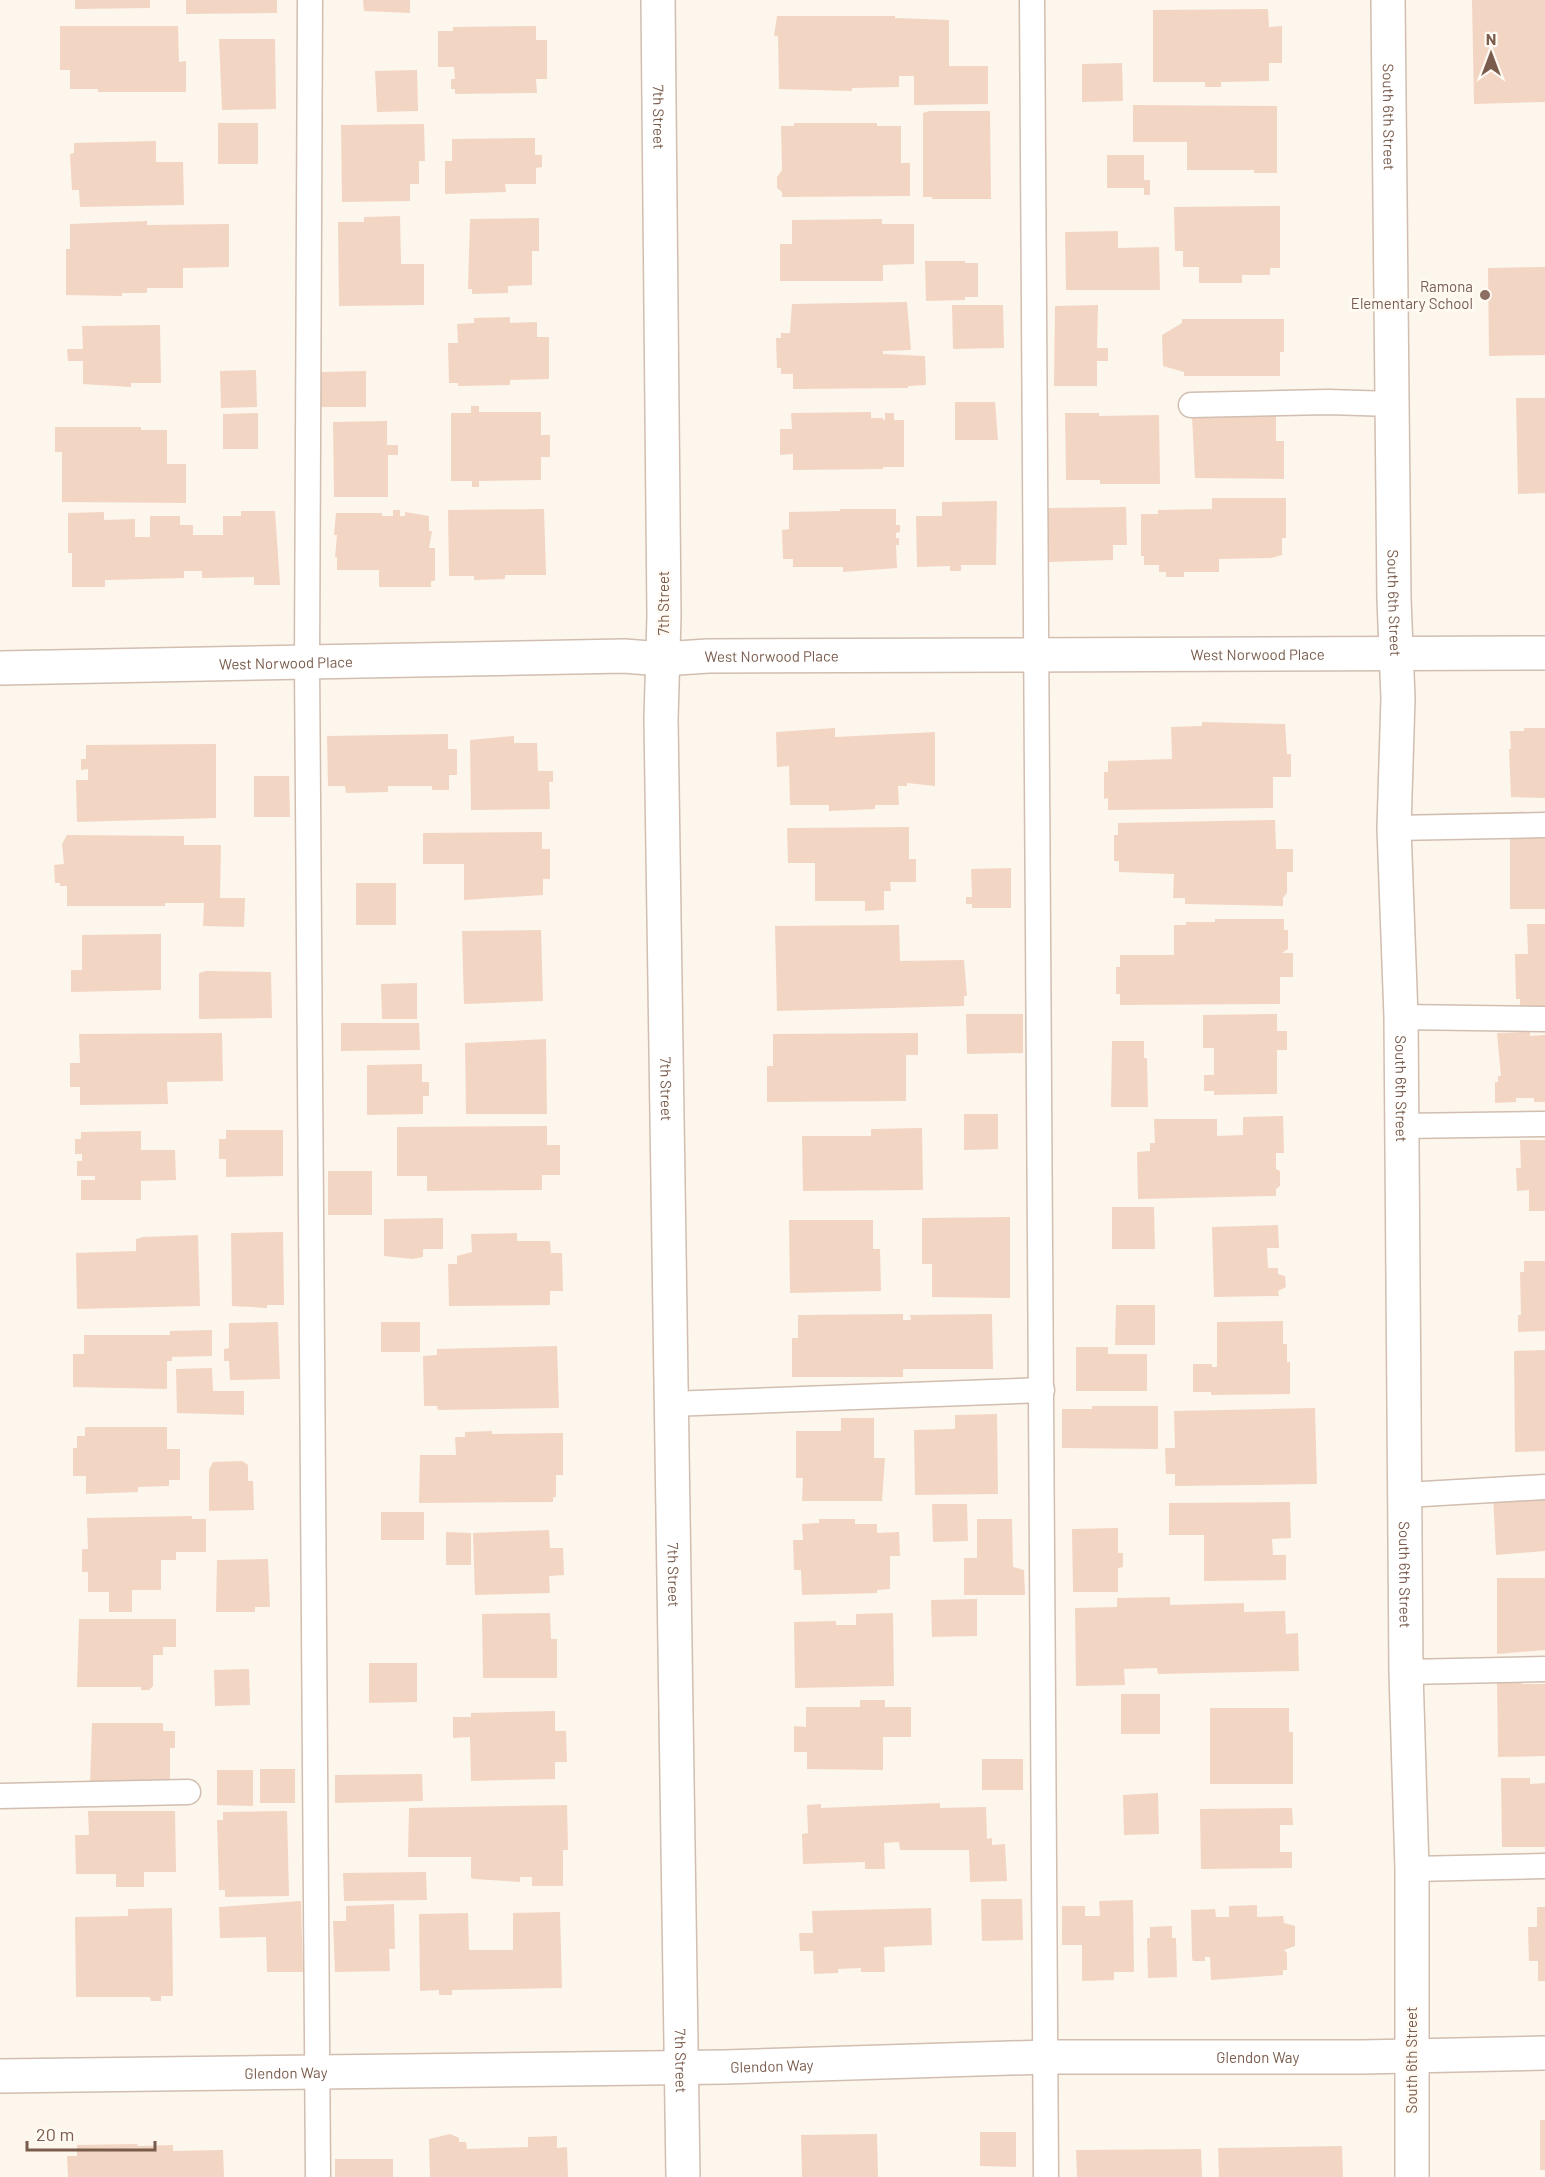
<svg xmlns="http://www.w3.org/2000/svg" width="1545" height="2177" viewBox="0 0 1545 2177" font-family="Barlow,sans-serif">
<rect width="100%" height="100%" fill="#fdf6ec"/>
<!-- building -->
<g fill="#f3d5c3">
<path d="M75,0H150V8L75,9Z"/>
<path d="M186,0H277V13L186,14Z"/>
<path d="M363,0H410V13L364,11Z"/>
<path d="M1472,0H1545V102L1474,104Z"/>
<path d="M1268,9L1269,27L1282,26V63H1269V81L1221,82V87H1205V82H1153V10Z"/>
<path d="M777,16H895V18L949,20V66H988V104L914,105V76H899V87L852,88V91L779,89L778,36H774Z"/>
<path d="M60,26H178L179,62L186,61V92H98V89H70V70H60Z"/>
<path d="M536,26V40H547V79H536L537,93L455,94V89H451V79H455L454,67H438V31H453V27Z"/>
<path d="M219,39H275L276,109L222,110Z"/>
<path d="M1122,63L1123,101L1082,102V64Z"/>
<path d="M417,70L418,111L377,112L375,71Z"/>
<path d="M1133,105L1277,106V173H1254V170H1187V142H1133Z"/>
<path d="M930,111H990L991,199H932V197H923V113Z"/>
<rect x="218" y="123" width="40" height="41"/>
<path d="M794,123H877V126H901V163H910V196L782,197V192L777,188V177L782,170L781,126H794Z"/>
<path d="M424,124L425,161H419V184H410V201L342,202L341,125Z"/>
<path d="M535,138V155H542V167L536,168V184H505L506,192L445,194V161H452V139Z"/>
<path d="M156,141V162H183L184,205L80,207L79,190H72L70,154L74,153V143Z"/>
<path d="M1107,155H1144V180H1150V195H1144V188H1107Z"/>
<path d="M1280,206V268H1270V275H1242V283H1199V267H1183V251H1175L1174,207Z"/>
<path d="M400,216L401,264H424V305L339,306L338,222H364V217Z"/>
<path d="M539,218V251H532V285L508,286V293L472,294V289H468L470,219Z"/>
<path d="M882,219V224H914V264L883,265V281H780V244H792V220Z"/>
<path d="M147,221V225L229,224V267L183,268V288H147V293H122V296L66,295V249H70V224Z"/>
<path d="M1118,231V248L1159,247L1160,290H1066L1065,232Z"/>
<path d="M925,261H965V263H978V297H965V300L926,301Z"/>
<path d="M1545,267V355L1489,356L1488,268Z"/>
<path d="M907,302L911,350L883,351V354L925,356L926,385L908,386V388L793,389V374H781V368H777L776,338H781V333H790L792,304Z"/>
<path d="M952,305H1003L1004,348L953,349Z"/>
<path d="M1098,305L1097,348H1108V361H1097V386H1054L1055,306Z"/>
<path d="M510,317V323L537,322V337H549V379L510,380V385L458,386V383H449L448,343H458L457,324L474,323V318Z"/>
<path d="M1182,319H1284V352H1280V376H1184V372L1163,366L1162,335L1182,323Z"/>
<path d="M160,325L161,383H131V387L83,384V361H68L67,349H83L82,326Z"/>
<path d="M256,370L257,407L221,408L220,371Z"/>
<path d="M366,371V407H320V372Z"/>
<path d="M1516,398H1545V493L1518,494Z"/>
<path d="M955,402H995L998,440H955Z"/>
<path d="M471,406H479V412H541V435H550V457H541V480L479,481V487H472V481H451V413H471Z"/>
<path d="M871,412V418H883V420H885V413H894V420H904V467H883V469L793,470V454L780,455V429H792L791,413Z"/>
<path d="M258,413V449H223V414Z"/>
<path d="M1065,413H1099V416L1159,415L1160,484H1100V480H1066Z"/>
<path d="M1276,413V441H1284V479L1195,478L1192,416Z"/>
<path d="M387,421V445H398V455H388V497H334L333,422Z"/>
<path d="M55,427H141V430H167V464H186V503L62,502V452H55Z"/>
<path d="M1212,498H1286V538H1282V555L1271,558L1219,559V572H1184V577H1166V572H1159V565H1144V556H1141V514H1158V510L1212,509Z"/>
<path d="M997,501L996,565H961V571H950V566L917,567L916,516H942V502Z"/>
<path d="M1126,507L1127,545H1113V560L1048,562L1047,508Z"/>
<path d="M544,509L546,575H505V579L474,580V576H449L448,510Z"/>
<path d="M840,509H896V525H900V532L896,533V538H899V545H896L897,568L843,572V567H793V559H783L782,530L789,529V512L840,511Z"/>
<path d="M393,510H400V516H405V512L429,516V531H432L429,548H435V581H431V587H379V570H337V557H335L337,535H334L336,513H382V516H393Z"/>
<path d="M241,511H275L280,585H254V577L202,578V571H184V578L105,580V587H72V553H68V513L104,512V520L135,519V537H150V516H180V525H193V535H223V516H241Z"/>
<path d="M1202,722L1285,724L1287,754H1291V777H1273V808L1108,810V798L1104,799V772H1108V761L1172,759L1171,727L1202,726Z"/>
<path d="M835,728V737L935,732V786L907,783V786H898L899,805H875V809L829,811V805H790L789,766L777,767L776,732Z"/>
<path d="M1524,728H1545V798L1511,797L1509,749H1511L1510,731H1524Z"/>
<path d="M448,734V749H457V775H449V790H432V786H388V792L346,793L345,786H328L327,736Z"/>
<path d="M514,736V743H537L538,771H553V782H549L550,809L471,810L470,740Z"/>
<path d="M216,744V818L77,822L76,780H88V769L81,770V759H86V745Z"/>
<path d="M254,776H289L290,817H254Z"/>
<path d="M1275,820L1276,849H1293V872H1287V893L1283,898V906L1185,904V898H1173L1174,874L1119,872V861H1114V835H1118V823Z"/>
<path d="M909,827V859H916V882H890L891,891H884V910L865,911V901H815V863H788L787,828Z"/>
<path d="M542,832V849H550V879H543V895L464,900V864H423V833Z"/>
<path d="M67,835L184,836V845H221L220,898H245L244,927L203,926L204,903H165V906H67V886H60V883H55L54,865L64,864L62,844Z"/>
<rect x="1510" y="838" width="35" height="71"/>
<path d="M1011,868V908H972V904H966V897H972L971,869Z"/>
<rect x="356" y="883" width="40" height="42"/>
<path d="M1215,919H1284V930H1288V949L1282,953H1293V977H1280V1004L1120,1005V994H1116V967H1120V955H1174V925H1186V922H1215Z"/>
<path d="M1527,924H1545V1010L1520,1011V999H1516L1515,954H1528Z"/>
<path d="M899,925L900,961L964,960L967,996H964V1006L777,1011L775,926Z"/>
<path d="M541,930L543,1001L464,1004L462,931Z"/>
<path d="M161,934V990L71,992V970H82V935Z"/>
<path d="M206,971L271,972L272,1018L199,1019V973Z"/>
<path d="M417,983V1019H382L381,984Z"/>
<path d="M966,1014H1023V1053L967,1054Z"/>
<path d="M1277,1014V1031H1287V1050H1277V1094L1214,1095V1091H1204V1075H1214V1048H1203V1015Z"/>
<path d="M341,1023H419L420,1050L341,1051Z"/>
<path d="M1530,1032V1036L1545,1035V1102H1534V1098H1516V1102L1495,1103V1082H1498V1076H1501L1497,1033Z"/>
<path d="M222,1033L223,1081L167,1082L168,1104L80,1105V1087H70V1063H80L79,1034Z"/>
<path d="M918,1033V1055H906V1101L767,1102V1066H773V1034Z"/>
<path d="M546,1039L547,1114H466L465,1043Z"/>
<path d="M1112,1041H1144V1058H1147L1148,1107H1111Z"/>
<path d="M422,1064V1082H429V1096H423V1114L367,1115V1065Z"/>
<path d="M964,1114H998V1149L964,1150Z"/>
<path d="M1283,1116L1284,1153H1276V1169L1280,1171V1186L1276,1189V1196L1138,1199L1137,1152L1150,1151V1143H1155L1154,1119H1217V1136L1243,1135V1117Z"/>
<path d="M547,1126V1145H560V1175H542V1190L427,1191V1176H397V1127Z"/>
<path d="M922,1128L923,1190L803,1191L802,1136H871V1129Z"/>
<path d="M226,1130H283V1176L226,1177V1159H219V1139H226Z"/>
<path d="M141,1131V1150H175L176,1180L141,1181V1200H81V1180H95V1176H77V1161H82V1154H75V1139H81V1132Z"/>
<path d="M1520,1140H1545V1211H1529V1190L1517,1191L1516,1168H1521Z"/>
<rect x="328" y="1171" width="44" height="44"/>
<path d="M1112,1207H1154L1155,1249H1112Z"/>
<path d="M1010,1217V1298L932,1297V1264H922V1218Z"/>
<path d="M443,1218V1249H423V1257L412,1259L384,1256V1219Z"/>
<path d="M789,1220H873V1249H880L881,1291L790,1293Z"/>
<path d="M1278,1225L1279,1248H1267L1268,1268H1278V1274L1285,1276L1286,1287L1278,1291L1279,1296L1214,1297L1212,1227Z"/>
<path d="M283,1232L284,1305H267V1308L232,1306L231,1233Z"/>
<path d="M517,1233V1241H550L551,1253H562L563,1291H550V1305L449,1306L448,1264H457V1256L472,1252L471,1234Z"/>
<path d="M198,1235L200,1306L77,1309L76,1253L136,1251V1239L143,1237Z"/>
<path d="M1524,1261H1545V1331L1518,1332V1315H1521L1520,1272H1524Z"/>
<path d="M1116,1305H1155V1345H1115Z"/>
<path d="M903,1314V1320H911L910,1315L992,1314L993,1369H903V1377H792V1338H798V1315Z"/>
<path d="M1283,1321V1344H1287V1362H1290V1394L1211,1395V1392H1193V1364H1212V1367H1217V1322Z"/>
<path d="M278,1322L280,1379L230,1380L229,1361H224V1349L229,1348V1323Z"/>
<rect x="381" y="1322" width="39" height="30"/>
<path d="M212,1330V1356L172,1357V1361H167V1389L73,1387V1354H84V1335H170V1331Z"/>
<path d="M557,1346L559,1408L438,1410L437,1406H424L423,1356L437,1355V1349Z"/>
<path d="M1076,1347H1108V1354H1147V1391H1076Z"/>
<path d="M1545,1350V1451L1515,1452L1514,1351Z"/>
<path d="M212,1368L213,1391H244V1415L177,1413L176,1369Z"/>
<path d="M1092,1406H1158V1449L1062,1448V1409H1092Z"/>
<path d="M1315,1408L1317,1484L1175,1486V1474H1166L1165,1448H1175L1174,1411Z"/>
<path d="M997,1414L998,1494L915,1495L914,1430L955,1429V1415Z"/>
<path d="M841,1418H874V1458H885L882,1501H802L803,1478H796V1431H841Z"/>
<path d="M85,1427H167V1449H180V1480H169V1486L138,1487V1492L86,1494V1476H73V1448H77V1436H85Z"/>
<path d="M492,1431V1434L563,1433V1475H556V1497H553V1502L419,1503L420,1455H456L455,1437H465V1432Z"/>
<path d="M242,1461L248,1465V1481H253L254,1510L209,1511V1470L213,1462Z"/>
<path d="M1493,1494L1545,1495V1551L1496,1555Z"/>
<path d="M1290,1502L1291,1538L1272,1539L1273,1555H1286V1580L1204,1581V1535H1169V1503Z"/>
<path d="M932,1504H967L968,1541L933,1542Z"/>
<rect x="381" y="1512" width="43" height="28"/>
<path d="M192,1516V1519H206V1552H176V1560H161V1590H132V1612H109V1592H88V1572H82V1549H88L87,1518Z"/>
<path d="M819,1519H855V1524H877V1533L899,1532L900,1556H890V1589L877,1590V1593L802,1595L801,1570H794L793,1540H803L802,1524L819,1523Z"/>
<path d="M977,1519H1012L1013,1567L1024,1570L1025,1595H964V1558H977Z"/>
<path d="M1118,1528V1553H1123V1567L1118,1568V1592H1073L1072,1529Z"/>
<path d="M549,1530L550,1548H563L564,1575L549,1576L550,1593L475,1595L473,1533Z"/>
<path d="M446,1532L471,1533V1565H446Z"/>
<path d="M268,1559L270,1607H255V1612H216L217,1560Z"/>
<path d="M1497,1578H1545V1650L1497,1654Z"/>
<path d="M1170,1597V1605L1244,1603V1612L1285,1611L1286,1634L1298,1633L1299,1671L1158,1674L1157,1668L1124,1669L1125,1685L1076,1686L1075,1608L1117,1607V1598Z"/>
<path d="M977,1599V1636L932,1637L931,1600Z"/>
<path d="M550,1613L551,1639H557V1678H483L482,1614Z"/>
<path d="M893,1613L894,1686L795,1688L794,1622L836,1621V1625H856V1614Z"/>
<path d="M79,1619H176V1647H163V1655H153V1686L149,1690H141V1687H77Z"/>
<path d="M369,1663H417V1702L369,1703Z"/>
<path d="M249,1669L250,1705L215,1706L214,1670Z"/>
<path d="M1522,1681V1684H1545V1756L1498,1757L1497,1682Z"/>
<rect x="1121" y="1694" width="39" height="40"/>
<path d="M860,1700H885V1707H911V1737H883V1770L807,1769V1752H794V1726L806,1727V1707H860Z"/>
<path d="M1210,1708H1289V1732H1293V1784H1210Z"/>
<path d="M555,1711V1731H566L567,1762H555V1779L471,1781L470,1737L453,1738V1717H471V1713Z"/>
<path d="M92,1723H163V1731H175V1748H170V1783H90Z"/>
<rect x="982" y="1759" width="41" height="31"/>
<rect x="260" y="1769" width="35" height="34"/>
<path d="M217,1770H253V1806L217,1805Z"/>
<path d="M422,1774L423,1801L335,1803V1775Z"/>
<path d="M1501,1778H1530V1784L1545,1783V1847H1502Z"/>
<path d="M1158,1793L1159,1834L1124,1835L1123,1795Z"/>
<path d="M940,1803V1808L986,1807L987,1839L992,1838V1845L1005,1844L1007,1881L970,1882L969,1850H900L899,1842L884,1843L885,1869H865V1862L803,1864L802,1834L808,1833L807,1805L821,1804V1808Z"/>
<path d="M567,1805L568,1850H563V1886H532V1877H520V1882L474,1879L471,1878V1857H408L409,1808Z"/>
<path d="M1292,1808L1293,1825H1280V1852H1292V1868L1201,1869L1200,1809Z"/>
<path d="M88,1811H175L176,1872H144V1887H116V1874H76L75,1835H89Z"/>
<path d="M287,1811L289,1896L225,1897V1890H219L217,1820H223V1812Z"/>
<path d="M426,1872L427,1900L344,1901L343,1873Z"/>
<path d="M981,1899H1022L1023,1940L982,1941Z"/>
<path d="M1133,1900L1134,1972H1114V1980L1082,1981V1945H1062V1906H1085V1916H1100L1099,1901Z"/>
<path d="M301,1901L303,1972H267L266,1937L220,1938L219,1907Z"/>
<path d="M394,1904L395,1949H389L390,1971L335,1972L333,1921H346V1906Z"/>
<path d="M1257,1905V1917L1283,1916L1284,1923L1295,1926V1946L1284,1950L1287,1953V1970H1283V1975L1211,1980L1210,1957H1205V1961H1193L1192,1958L1191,1910L1215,1909L1216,1917H1229V1906Z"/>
<path d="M1537,1907H1545V1981H1538V1961H1529L1528,1927H1537Z"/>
<path d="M172,1908L173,1996H161V2001H151L150,1997H76L75,1917L128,1916V1909Z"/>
<path d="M931,1908L932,1945L884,1947L885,1972H861V1968L838,1969V1973L814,1974L813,1951H800L799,1933H813L812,1911Z"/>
<path d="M560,1912L562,1988L452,1990V1995H439V1990L420,1991L419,1914L468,1913L469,1950H513V1913Z"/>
<path d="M1172,1926V1938H1176L1177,1977L1148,1978L1147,1938H1150V1927Z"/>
<rect x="1540" y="2120" width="5" height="50"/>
<path d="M980,2132H1016V2167L980,2166Z"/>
<path d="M450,2134L459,2138V2142H466L467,2149L528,2147V2137L557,2136V2148L567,2147L568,2177H430L429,2139Z"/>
<path d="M877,2134L878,2177H802L801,2135Z"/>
<path d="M137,2144L138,2146L173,2145V2151L223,2150L224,2177H68L67,2156H77V2145Z"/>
<path d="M1342,2146L1343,2177H1219L1218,2148Z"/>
<path d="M1201,2149L1202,2177H1077L1076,2150Z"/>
<rect x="335" y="2159" width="58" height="18"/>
</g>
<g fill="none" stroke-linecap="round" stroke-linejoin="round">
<defs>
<g id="service">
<path d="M310,0L307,663L318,2177"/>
<path d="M1032,0L1046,2177"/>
<path d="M1191,405L1328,402L1392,404"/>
<path d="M1394,828L1545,825"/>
<path d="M1401,1017L1545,1019"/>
<path d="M1400,1126L1545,1124"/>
<path d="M670,1404L1042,1390"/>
<path d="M1406,1495L1545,1487"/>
<path d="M1406,1672L1545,1669"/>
<path d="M0,1796L188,1792"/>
<path d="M1412,1869L1545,1866"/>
</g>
<g id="minor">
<path id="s1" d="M658,0L664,616L661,719L683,2177"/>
<path id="s2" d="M0,668L624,656L662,659L708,656L1545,653"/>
<path id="s3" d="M0,2076L725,2067L1045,2057H1362L1545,2053"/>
</g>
<g id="tertiary">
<path id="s4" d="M1388,0L1394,599L1398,698L1394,828L1401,1017L1406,1672L1412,1869V2177"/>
</g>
</defs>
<!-- service casing -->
<use href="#service" stroke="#d1beb0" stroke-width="27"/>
<!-- minor casing -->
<use href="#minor" stroke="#d1beb0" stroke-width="36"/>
<!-- tertiary casing -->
<use href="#tertiary" stroke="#d1beb0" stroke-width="36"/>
<!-- service -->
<use href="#service" stroke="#fff" stroke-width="24"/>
<!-- minor -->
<use href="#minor" stroke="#fff" stroke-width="33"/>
<!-- tertiary -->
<use href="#tertiary" stroke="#fff" stroke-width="33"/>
</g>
<!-- markers -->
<circle fill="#8d6e63" stroke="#fffaf3" stroke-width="2" cx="1485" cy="295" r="6"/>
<g text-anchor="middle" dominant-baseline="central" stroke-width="5" stroke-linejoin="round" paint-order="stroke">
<!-- street labels -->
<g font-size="15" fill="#7a5c4d" stroke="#fffaf3">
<text stroke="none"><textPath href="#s1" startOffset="117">7th Street</textPath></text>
<text stroke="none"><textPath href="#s4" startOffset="117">South 6th Street</textPath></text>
<text transform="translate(663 603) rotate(-90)">7th Street</text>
<text stroke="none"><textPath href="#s4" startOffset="603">South 6th Street</textPath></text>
<text stroke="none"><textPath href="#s2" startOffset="772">West Norwood Place</textPath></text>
<text stroke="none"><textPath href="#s2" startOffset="1258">West Norwood Place</textPath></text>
<text stroke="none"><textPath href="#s2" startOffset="286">West Norwood Place</textPath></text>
<text stroke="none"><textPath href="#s4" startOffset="1089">South 6th Street</textPath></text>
<text stroke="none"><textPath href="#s1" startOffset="1089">7th Street</textPath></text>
<text stroke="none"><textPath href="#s1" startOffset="1575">7th Street</textPath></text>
<text stroke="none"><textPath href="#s4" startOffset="1575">South 6th Street</textPath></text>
<text stroke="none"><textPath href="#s3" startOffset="1258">Glendon Way</textPath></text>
<text stroke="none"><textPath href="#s1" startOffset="2061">7th Street</textPath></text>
<text transform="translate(1411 2060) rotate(-90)">South 6th Street</text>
<text stroke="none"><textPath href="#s3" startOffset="772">Glendon Way</textPath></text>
<text stroke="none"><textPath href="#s3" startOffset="286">Glendon Way</textPath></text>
</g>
<!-- education labels -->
<g font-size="15" fill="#785e54" stroke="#fffaf3" text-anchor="end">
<text x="1473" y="286">Ramona<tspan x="1473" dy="17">Elementary School</tspan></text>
</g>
</g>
<!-- north arrow -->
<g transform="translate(1491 54)" stroke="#fffaf3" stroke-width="4.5" paint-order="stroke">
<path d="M0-4.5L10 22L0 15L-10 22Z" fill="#7a5c4d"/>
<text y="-9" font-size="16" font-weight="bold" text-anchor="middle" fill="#7a5c4d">N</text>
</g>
<!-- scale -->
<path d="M27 2141v9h128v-9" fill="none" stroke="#7a5c4d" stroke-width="3"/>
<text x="36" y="2141" font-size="18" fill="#7a5c4d" stroke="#fffaf3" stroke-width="4.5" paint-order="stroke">20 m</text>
</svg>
